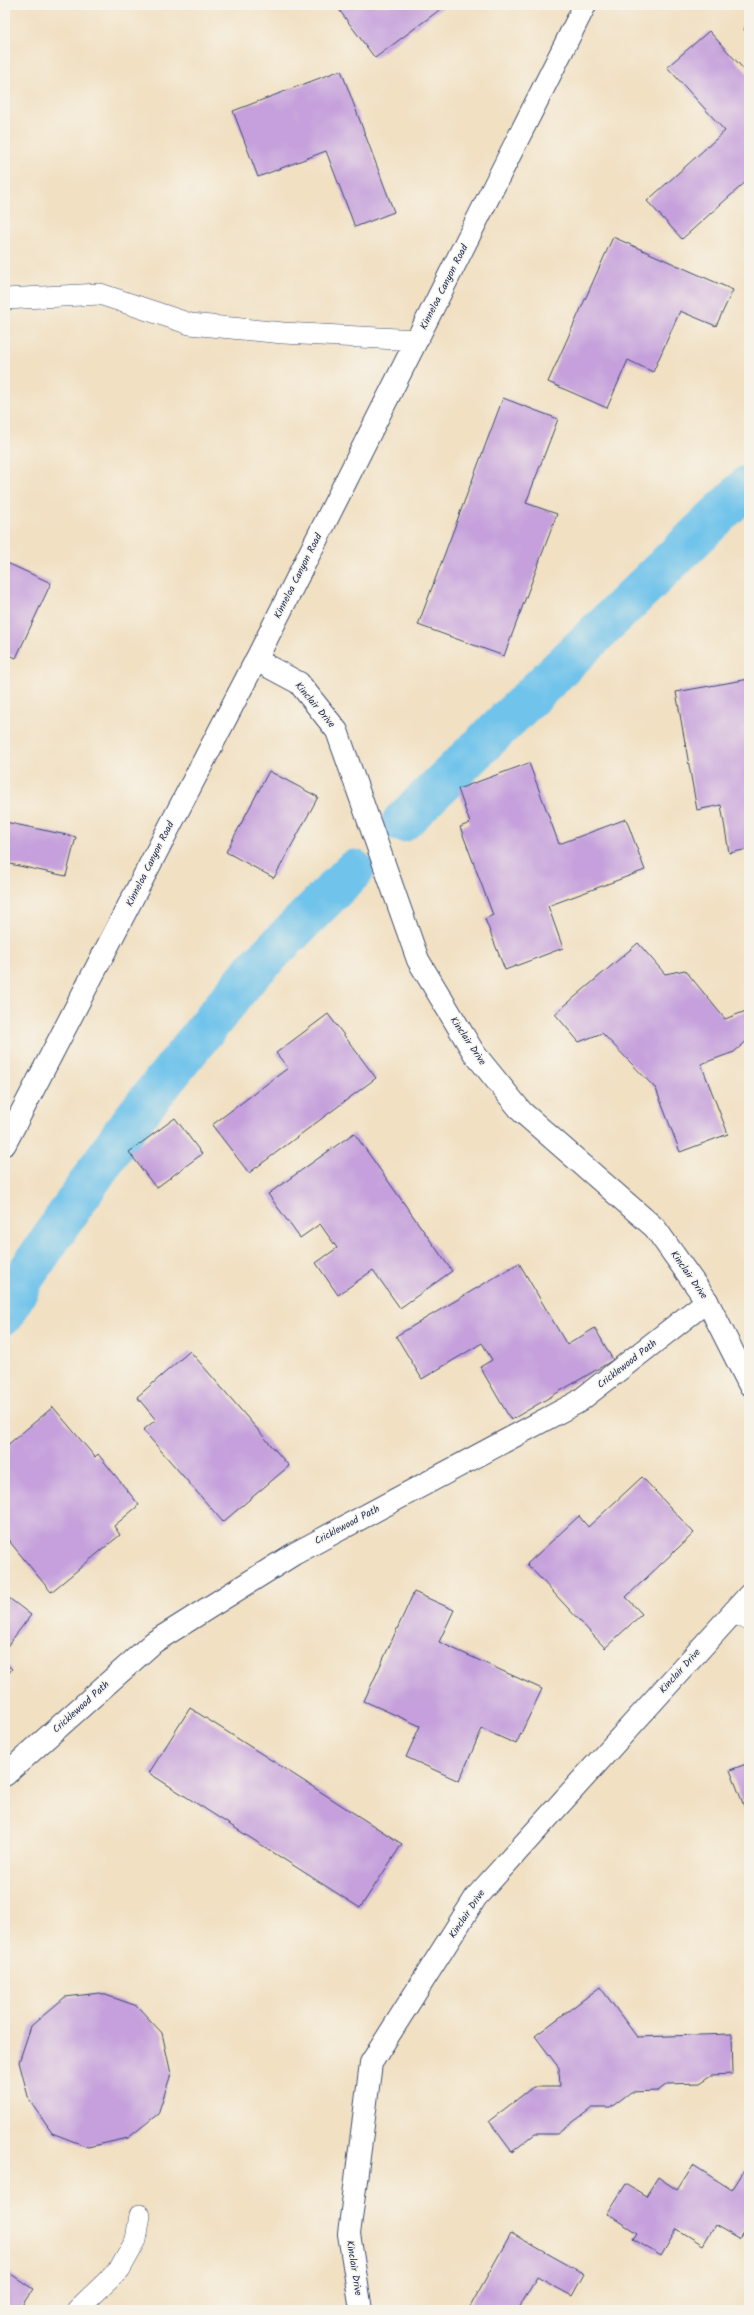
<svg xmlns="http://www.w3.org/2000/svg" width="754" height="2315" viewBox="0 0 754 2315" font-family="Kalam,sans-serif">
<rect width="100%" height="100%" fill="#f7f3e8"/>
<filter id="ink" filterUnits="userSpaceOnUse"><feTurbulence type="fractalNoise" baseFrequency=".025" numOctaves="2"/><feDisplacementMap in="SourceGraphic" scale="8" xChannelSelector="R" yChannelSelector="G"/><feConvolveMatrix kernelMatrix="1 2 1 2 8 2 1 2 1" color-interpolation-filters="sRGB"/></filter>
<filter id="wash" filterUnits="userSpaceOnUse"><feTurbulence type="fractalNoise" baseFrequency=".012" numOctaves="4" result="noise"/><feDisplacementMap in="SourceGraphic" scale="16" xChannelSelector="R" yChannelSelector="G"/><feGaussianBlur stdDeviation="0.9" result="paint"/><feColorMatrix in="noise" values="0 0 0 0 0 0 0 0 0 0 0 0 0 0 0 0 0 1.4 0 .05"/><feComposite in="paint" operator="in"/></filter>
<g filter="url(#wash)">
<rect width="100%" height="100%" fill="#f1e0c2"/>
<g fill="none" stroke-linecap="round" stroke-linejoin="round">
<!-- canal -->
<g stroke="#6fc3eb" stroke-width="41">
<path d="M402,822L749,485"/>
<path d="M5,1314L25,1276L126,1128L250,974L354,870"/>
</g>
</g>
<g id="blocks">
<!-- building -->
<g fill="#c5a0dc">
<path d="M339,5H446L375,58L337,7Z"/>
<path d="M749,16V32L744,30Z"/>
<path d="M709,31L749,75V179L682,239L647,201L725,131L667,67Z"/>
<path d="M341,70L394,212L355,227L326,151L258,177L233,111Z"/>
<path d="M613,237L733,290L716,326L680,311L653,372L628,360L607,408L548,382Z"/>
<path d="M503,398L558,419L526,503L557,514L504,656L418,625Z"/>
<path d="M5,562L51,583L16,658L5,653Z"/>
<path d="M749,679V849L729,853L721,805L697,810L676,692Z"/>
<path d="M529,763L559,844L626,819L645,870L548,906L563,948L505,970L485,919L493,915L460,827L470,823L458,789Z"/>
<path d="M269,771L318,797L274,878L226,852Z"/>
<path d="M5,822L76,837L66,876L5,863Z"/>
<path d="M638,943L665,974L685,970L725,1019L746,1011L749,1019V1039L734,1052L701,1064L728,1134L680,1152L656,1089L602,1033L579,1042L555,1014Z"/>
<path d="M328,1014L376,1078L249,1173L212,1125L288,1068L276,1053Z"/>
<path d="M175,1118L202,1154L156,1188L129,1152Z"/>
<path d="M354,1133L452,1271L400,1308L373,1270L338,1295L316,1263L337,1248L320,1224L300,1238L268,1194Z"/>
<path d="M519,1263L567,1345L595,1328L613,1360L511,1420L480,1367L492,1360L482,1343L422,1379L396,1336Z"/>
<path d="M190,1351L289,1466L223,1522L143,1430L156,1420L137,1397Z"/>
<path d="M53,1407L95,1457L98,1454L139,1505L114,1526L120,1535L51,1592L5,1536V1447Z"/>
<path d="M642,1477L694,1533L626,1597L642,1614L605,1648L527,1564L579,1516L588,1527Z"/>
<path d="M414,1592L454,1610L439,1642L542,1689L516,1744L482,1729L459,1781L406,1757L420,1726L364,1701Z"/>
<path d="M5,1595L31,1615L5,1649Z"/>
<path d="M5,1663L12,1669L5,1678Z"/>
<path d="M190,1708L402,1844L360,1908L149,1773Z"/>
<path d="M749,1763V1819L730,1770Z"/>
<path d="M600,1987L637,2037L732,2034L733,2074L712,2075L700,2083L667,2084L658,2091L631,2092L610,2108H592L557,2134H535L512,2152L489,2121L533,2087H560L559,2068L535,2036Z"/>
<path d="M100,1993L137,2006L162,2033L171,2074L158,2114L128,2138L88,2147L52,2133L29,2100L19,2062L31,2026L65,1997Z"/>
<path d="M749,2163V2222L739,2239L715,2225L703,2245L677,2229L661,2256L633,2239L637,2233L607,2214L626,2184L646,2196L658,2177L677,2190L693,2165L732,2190Z"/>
<path d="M511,2233L584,2274L572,2296L537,2277L518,2310H474L470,2307Z"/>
<path d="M5,2270L33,2289L19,2310H5Z"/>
</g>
</g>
</g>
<g filter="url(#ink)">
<use href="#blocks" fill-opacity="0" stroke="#3b4a6d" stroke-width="1"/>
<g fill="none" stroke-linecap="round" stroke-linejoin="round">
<defs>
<g id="lane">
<path d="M5,299L100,294L190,324L283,333L417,340"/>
<path d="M733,1612L749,1620"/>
<path d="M77,2310L120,2269L136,2240L140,2215"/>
</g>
<g id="street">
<path d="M256,660L299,683L337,731L418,960L474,1053L522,1112L655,1228L707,1301L749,1384"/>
<path d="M5,1144L256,660L585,5"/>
<path d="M5,1775L154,1642L294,1554L578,1402L707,1301"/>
<path d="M361,2310L349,2234L371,2063L476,1897L749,1595"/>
</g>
</defs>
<!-- lane casing -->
<use href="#lane" stroke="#3b4a6d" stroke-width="22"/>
<!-- street casing -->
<use href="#street" stroke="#3b4a6d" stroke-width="24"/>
<!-- lane -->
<use href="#lane" stroke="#fff" stroke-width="21"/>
<!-- street -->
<use href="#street" stroke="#fff" stroke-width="22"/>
</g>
</g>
<g text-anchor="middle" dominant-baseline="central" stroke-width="3" stroke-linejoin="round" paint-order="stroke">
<!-- street labels -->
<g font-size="10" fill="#1b2f5e" stroke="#f7f3e8">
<text transform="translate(444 287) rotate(-63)">Kinneloa Canyon Road</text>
<text transform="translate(298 576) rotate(-63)">Kinneloa Canyon Road</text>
<text transform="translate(315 705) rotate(50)">Kinclair Drive</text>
<text transform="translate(150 864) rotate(-63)">Kinneloa Canyon Road</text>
<text transform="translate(468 1041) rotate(56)">Kinclair Drive</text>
<text transform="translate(689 1275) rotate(55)">Kinclair Drive</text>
<text transform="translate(627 1364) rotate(-38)">Cricklewood Path</text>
<text transform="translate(347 1525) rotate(-28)">Cricklewood Path</text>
<text transform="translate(680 1671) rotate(-48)">Kinclair Drive</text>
<text transform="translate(81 1707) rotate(-42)">Cricklewood Path</text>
<text transform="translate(467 1914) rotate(-56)">Kinclair Drive</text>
<text transform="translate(354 2268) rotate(81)">Kinclair Drive</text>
</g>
</g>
<!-- margin -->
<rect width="754" height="2315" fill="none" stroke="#f7f3e8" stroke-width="20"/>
</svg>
